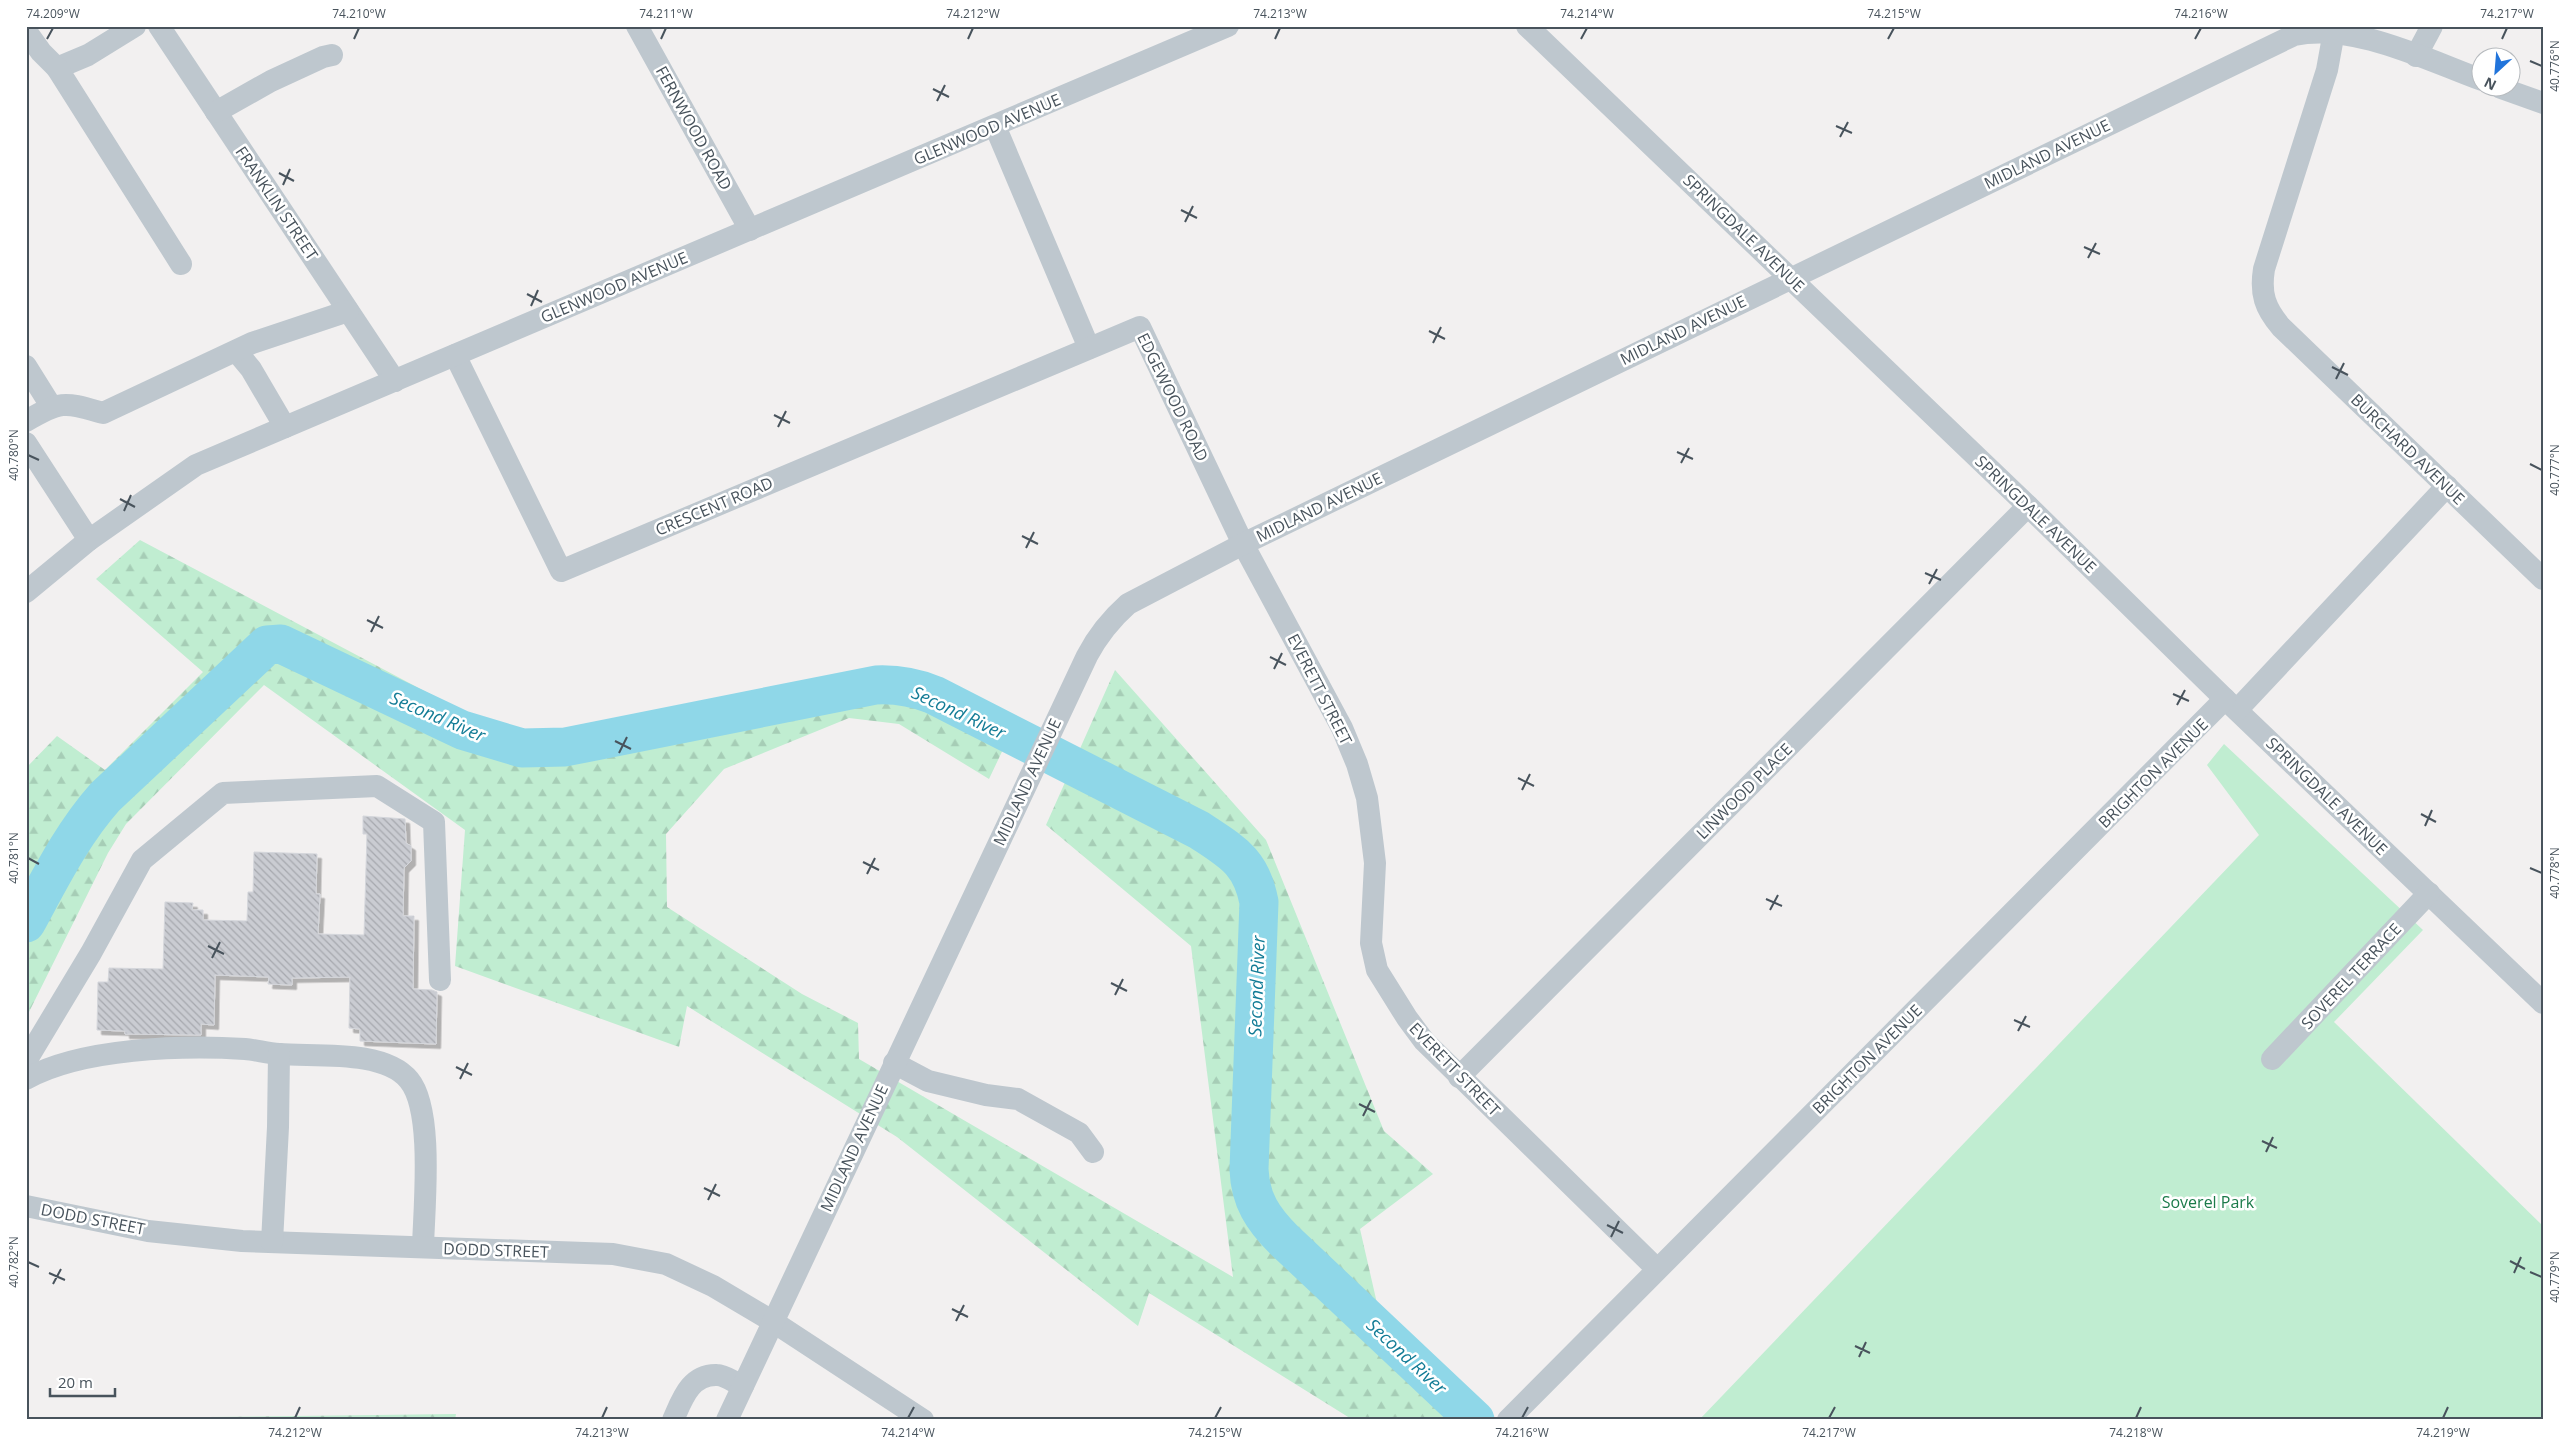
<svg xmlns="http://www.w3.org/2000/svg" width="2569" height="1446" viewBox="0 0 2569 1446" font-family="'Open Sans',sans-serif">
<defs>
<pattern id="forest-firs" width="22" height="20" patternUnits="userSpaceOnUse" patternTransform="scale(1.25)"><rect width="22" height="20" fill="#c0edd1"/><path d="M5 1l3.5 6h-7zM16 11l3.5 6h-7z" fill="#a6cdb6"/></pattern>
<pattern id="building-back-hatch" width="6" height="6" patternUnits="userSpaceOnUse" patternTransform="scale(1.25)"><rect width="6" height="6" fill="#caccd2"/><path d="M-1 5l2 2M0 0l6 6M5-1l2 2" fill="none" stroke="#a6a8ae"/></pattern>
<filter id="shadow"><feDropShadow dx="4.5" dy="4.5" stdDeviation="0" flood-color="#0004"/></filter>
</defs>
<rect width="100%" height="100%" fill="#f2f0f0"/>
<!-- forest -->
<g fill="url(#forest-firs)">
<path d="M140,540L513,738L882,679L1008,739L989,779L899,724L849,718L724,769L666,834L667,907L802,994L858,1023L859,1059L1233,1277L1191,946L1046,825L1115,670L1266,840L1384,1131L1433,1174L1360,1229L1379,1312L1494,1420H1353L1149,1293L1138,1326L897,1137L687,1006L679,1047L455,966L465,830L264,685L126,824L108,853L26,1018V768L57,736L105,770L203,672L96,579Z"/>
<path d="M456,1414L455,1420H205L208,1417Z"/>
</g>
<!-- park -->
<path fill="#c0edd1" d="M2224,744L2423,930L2334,1022L2543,1226V1420H1699L2259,835L2207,765Z"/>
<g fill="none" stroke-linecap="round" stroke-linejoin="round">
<!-- river -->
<path stroke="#8fd7e8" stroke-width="39" d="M26,923C50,879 72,834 105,797L267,645L281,644L462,730L522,748L565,747L876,685C897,684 914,687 934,695L1199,830C1232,852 1251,861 1259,902L1249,1169C1250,1200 1263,1219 1284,1240L1475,1420"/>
</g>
<!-- building -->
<path fill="url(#building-back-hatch)" stroke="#d4d6db" filter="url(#shadow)" d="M363,816L405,819L406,843L411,846V861L404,868L403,916H414L413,989L432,990L437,992L436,1044L360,1041V1029L349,1028L350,977L292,978V985L268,984L269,977L215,975L214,1025L201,1024V1035L125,1034V1031L97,1030L98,982H108L109,968L163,969L165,902L193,903L192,910H203V920L247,921L248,892H253L254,852L317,854L316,894H320L318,934L364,935L367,834H363Z"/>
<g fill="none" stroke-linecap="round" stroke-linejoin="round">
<!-- minor -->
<g stroke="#bec7ce" stroke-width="22">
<path d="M159,26L395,381"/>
<path d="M637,26L750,230"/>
<path d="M1527,26L2028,506L2225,699L2543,1003"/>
<path d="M2335,26L2327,70L2264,269C2260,294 2265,308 2281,327L2543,579"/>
<path d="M26,31L41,52L57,68L88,55L135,26"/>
<path d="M2416,56L2432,26"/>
<path d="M57,68L181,264"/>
<path d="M2501,88L2543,103"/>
<path d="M216,112L271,81L323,57L332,55"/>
<path d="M995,126L1089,348"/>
<path d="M236,351L251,369L285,427"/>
<path d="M455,355L561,571L1140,327L1243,544L1342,728L1357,764L1367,798L1375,863L1371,943L1377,970L1407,1018L1424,1041L1657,1269"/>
<path d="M26,366L51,406"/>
<path d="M26,421C62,400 64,402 103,413L252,343L348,311"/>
<path d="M26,443L89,540"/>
<path d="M26,592L89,540L196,465L1228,26"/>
<path d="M2237,710L2447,486"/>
<path d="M2272,1059L2429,893"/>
<path d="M26,1061L91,953L142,860L223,793L377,786L434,822L440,980"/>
<path d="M894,1063L928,1081L986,1095L1018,1099L1079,1133L1093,1152"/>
<path d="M1459,1077L2028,506"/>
<path d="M26,1079C81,1048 183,1045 245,1049C256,1050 267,1053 279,1054C314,1057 384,1049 409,1080C434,1110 424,1207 423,1247"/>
<path d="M26,1206L148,1231L242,1241L613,1254L666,1264L713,1286L772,1321L923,1420"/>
<path d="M272,1242L278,1127L279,1054"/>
<path d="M673,1420C682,1400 690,1374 717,1375C725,1375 735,1383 743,1386"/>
<path d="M727,1420L1087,656C1098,635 1110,620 1128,604L1243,544L2294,35C2353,22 2427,60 2482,80"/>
<path d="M1508,1420L2225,699"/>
</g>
</g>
<!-- ticks -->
<path fill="none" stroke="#48535c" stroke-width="2" d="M47,39L53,28M354,39L359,28M661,39L666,28M968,39L973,28M1275,39L1280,28M1581,39L1587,28M1888,39L1894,28M2195,39L2201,28M2502,39L2507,28M2530,61L2542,66M933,89L949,97M937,101L945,85M1836,126L1852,133M1840,137L1848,122M279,173L294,181M283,185L290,169M1181,210L1197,218M1185,222L1193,206M2084,247L2100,254M2088,258L2096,243M527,294L542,302M531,306L538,290M1429,331L1445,339M1433,343L1441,327M2332,367L2348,375M2336,379L2344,363M774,415L790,423M778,427L786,411M1677,452L1693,459M28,455L39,460M1681,463L1689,448M2530,464L2542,470M120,499L135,507M124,511L131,495M1022,536L1038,544M1026,548L1034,532M1925,573L1941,580M1929,584L1937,569M367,620L383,628M371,632L379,616M1270,657L1286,665M1274,669L1282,653M2173,694L2189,701M2177,705L2185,690M615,741L631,749M619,753L627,737M1518,778L1534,786M1522,790L1530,774M2421,814L2436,822M2425,826L2432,810M28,858L39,864M863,862L879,870M2530,868L2542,873M867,874L875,858M1766,899L1782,906M1770,910L1778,895M208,946L224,954M212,958L220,942M1111,983L1127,991M1115,995L1123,979M2014,1020L2030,1027M2018,1031L2026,1016M456,1067L472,1075M460,1079L468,1063M1359,1104L1375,1112M1363,1116L1371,1100M2262,1141L2277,1148M2266,1152L2273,1137M704,1188L720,1196M708,1200L716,1184M1607,1225L1623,1233M1611,1237L1619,1221M2510,1261L2525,1269M28,1262L39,1267M2530,1272L2542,1277M49,1273L65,1280M2514,1273L2521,1257M53,1284L61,1269M952,1309L968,1317M956,1321L964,1305M1855,1346L1870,1353M1859,1357L1866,1342M295,1418L300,1407M602,1418L607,1407M908,1418L914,1407M1215,1418L1221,1407M1522,1418L1528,1407M1829,1418L1835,1407M2136,1418L2141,1407M2443,1418L2448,1407"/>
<g text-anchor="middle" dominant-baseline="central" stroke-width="5" stroke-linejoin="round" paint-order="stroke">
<!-- street labels -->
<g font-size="16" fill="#48535c" stroke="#fff">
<text transform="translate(694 128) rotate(61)">FERNWOOD ROAD</text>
<text transform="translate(987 129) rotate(-23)">GLENWOOD AVENUE</text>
<text transform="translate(2047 154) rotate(-26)">MIDLAND AVENUE</text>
<text transform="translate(277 203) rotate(56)">FRANKLIN STREET</text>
<text transform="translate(1744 233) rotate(44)">SPRINGDALE AVENUE</text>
<text transform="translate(614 287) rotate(-23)">GLENWOOD AVENUE</text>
<text transform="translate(1683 330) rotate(-26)">MIDLAND AVENUE</text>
<text transform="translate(1173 397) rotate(64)">EDGEWOOD ROAD</text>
<text transform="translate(2408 449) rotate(44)">BURCHARD AVENUE</text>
<text transform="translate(714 506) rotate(-23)">CRESCENT ROAD</text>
<text transform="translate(1319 507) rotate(-26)">MIDLAND AVENUE</text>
<text transform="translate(2036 514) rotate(44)">SPRINGDALE AVENUE</text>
<text transform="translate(1320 689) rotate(63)">EVERETT STREET</text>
<text transform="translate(2153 773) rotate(-45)">BRIGHTON AVENUE</text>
<text transform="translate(1027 782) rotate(-65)">MIDLAND AVENUE</text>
<text transform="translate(1744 791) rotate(-45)">LINWOOD PLACE</text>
<text transform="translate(2327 796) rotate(44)">SPRINGDALE AVENUE</text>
<text transform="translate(2351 976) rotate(-47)">SOVEREL TERRACE</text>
<text transform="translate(1867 1059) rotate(-45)">BRIGHTON AVENUE</text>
<text transform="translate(1455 1069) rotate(46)">EVERETT STREET</text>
<text transform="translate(854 1148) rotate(-65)">MIDLAND AVENUE</text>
<text transform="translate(93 1219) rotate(11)">DODD STREET</text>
<text transform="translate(496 1250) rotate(2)">DODD STREET</text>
</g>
<!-- park labels -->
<g font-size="16" fill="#1b7b4a" stroke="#fff">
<text x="2208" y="1202">Soverel Park</text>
</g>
<!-- water labels -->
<g font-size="18" font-style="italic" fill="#137c96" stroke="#fff">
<text transform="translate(959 712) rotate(25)">Second River</text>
<text transform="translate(438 716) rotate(23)">Second River</text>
<text transform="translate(1256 986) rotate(-88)">Second River</text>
<text transform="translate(1407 1356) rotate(43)">Second River</text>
</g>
</g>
<!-- border -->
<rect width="2569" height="1446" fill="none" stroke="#ffffff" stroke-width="55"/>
<!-- north arrow -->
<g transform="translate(2496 72) rotate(206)"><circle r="24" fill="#ffffff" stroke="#b6babe"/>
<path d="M0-4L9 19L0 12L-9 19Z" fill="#2174db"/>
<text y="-8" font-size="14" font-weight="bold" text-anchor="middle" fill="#48535c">N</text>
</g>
<!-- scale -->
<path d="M50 1388v8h65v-8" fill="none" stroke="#48535c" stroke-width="2.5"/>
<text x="58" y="1388" font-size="15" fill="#48535c" stroke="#ffffff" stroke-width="4" paint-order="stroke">20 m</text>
<rect x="28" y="28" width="2514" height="1390" fill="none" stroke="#48535c" stroke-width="2"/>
<g font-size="12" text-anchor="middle" fill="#48535c">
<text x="53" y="18">74.209°W</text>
<text x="359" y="18">74.210°W</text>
<text x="666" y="18">74.211°W</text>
<text x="973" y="18">74.212°W</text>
<text x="1280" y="18">74.213°W</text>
<text x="1587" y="18">74.214°W</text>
<text x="1894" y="18">74.215°W</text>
<text x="2201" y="18">74.216°W</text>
<text x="2507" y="18">74.217°W</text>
<text transform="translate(2555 66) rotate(-90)" y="4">40.776°N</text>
<text transform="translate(14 455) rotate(-90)" y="4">40.780°N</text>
<text transform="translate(2555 470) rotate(-90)" y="4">40.777°N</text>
<text transform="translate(14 858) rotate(-90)" y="4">40.781°N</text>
<text transform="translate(2555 873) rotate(-90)" y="4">40.778°N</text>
<text transform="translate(14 1262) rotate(-90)" y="4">40.782°N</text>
<text transform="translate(2555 1277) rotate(-90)" y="4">40.779°N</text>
<text x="295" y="1437">74.212°W</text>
<text x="602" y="1437">74.213°W</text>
<text x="908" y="1437">74.214°W</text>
<text x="1215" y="1437">74.215°W</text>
<text x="1522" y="1437">74.216°W</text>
<text x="1829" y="1437">74.217°W</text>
<text x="2136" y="1437">74.218°W</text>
<text x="2443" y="1437">74.219°W</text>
</g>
</svg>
